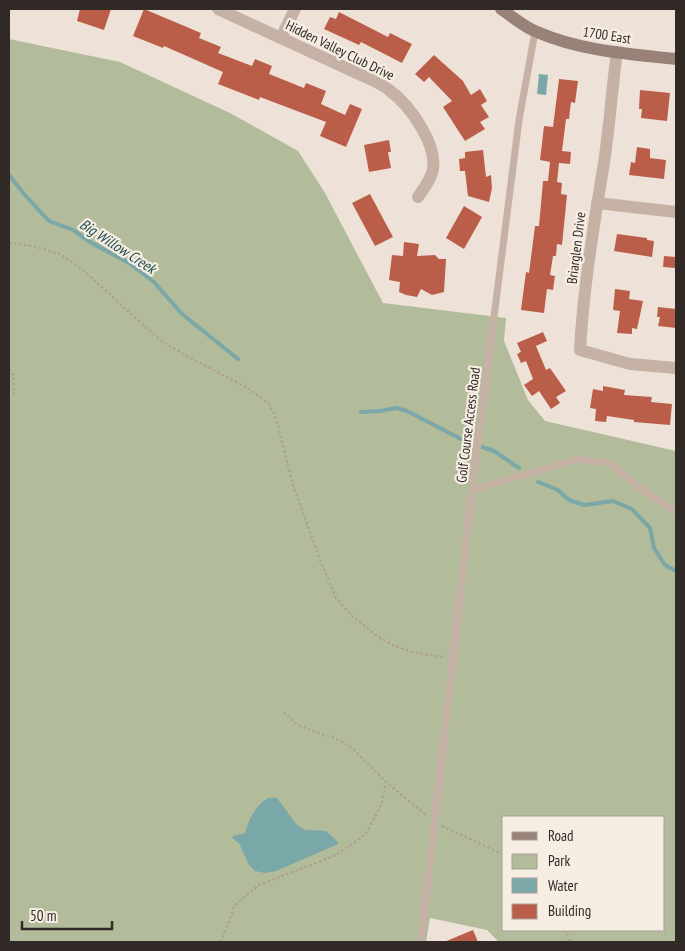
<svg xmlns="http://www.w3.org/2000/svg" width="685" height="951" viewBox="0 0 685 951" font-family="'PT Sans Narrow',sans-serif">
<rect width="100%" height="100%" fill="#eee2d8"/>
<!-- green -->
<path fill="#b2bb9a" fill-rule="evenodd" d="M9,39L120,62L232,114L298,151L325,193L383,303L506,318L504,341L528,400L545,421L676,451V942H499L487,930L430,918L426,942H9ZM504,817H664V930H504Z"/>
<!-- water -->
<g fill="#7aa8a8">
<path d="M539,74L548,75L546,95L537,94Z"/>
<path d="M268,798H277L297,825L305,830L326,831L338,842V844L276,871L265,873L255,871L249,865L239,843L232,838L233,836L245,833C249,819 255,806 268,798Z"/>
</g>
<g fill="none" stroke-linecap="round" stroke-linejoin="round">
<!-- stream -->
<g stroke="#7aa8a8" stroke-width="4">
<path d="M9,175L24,194L49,221L73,230L90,242L129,263L154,282L182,314L238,359"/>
<path d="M361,412L380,411L396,408L407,411L463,440"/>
<path d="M482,447L494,451L519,468"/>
<path d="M538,482L558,490L569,500L584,505L613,501L632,509L650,528L654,548L665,565L676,571"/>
</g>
</g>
<!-- building -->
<g fill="#bb5e49">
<path d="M80,9H111L104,30L77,21Z"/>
<path d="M144,9L201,33L199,38L221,47L218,53L252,66L255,59L272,66L269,74L304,88L306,83L326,91L321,104L345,115L350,104L362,109L346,147L320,136L326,122L260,97L259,100L218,84L223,72L164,46L163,48L133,36Z"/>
<path d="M339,12L388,37L390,33L412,44L402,63L361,42L359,45L324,29L330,17L336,19Z"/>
<path d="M434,55L463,81L471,95L480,89L487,101L481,105L489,117L480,122L485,129L465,141L443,107L452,101L429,77L424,82L415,74Z"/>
<path d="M559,79L578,81L575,103L571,102L569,119H566L562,151L571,152L570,164L559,163L557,182L562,183L561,194L567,195L562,245L557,244L556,256H553L550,275L555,276L553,290L547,289L544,313L521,310L526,272L529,273L535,226H539L543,181H548L550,162L540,160L544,126L553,127Z"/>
<path d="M640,90L670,93L667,121L641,118L642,109H639Z"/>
<path d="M389,140L391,152H388L391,168L369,172L364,145Z"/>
<path d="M637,147L650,149V158L666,160L664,179L629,175L631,162L635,163Z"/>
<path d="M483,150L486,177L491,175L492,188L489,202L468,196L465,171H460L459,159L465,158V152Z"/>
<path d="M370,194L393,237L375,246L352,203Z"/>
<path d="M464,206L482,217L464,249L446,238Z"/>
<path d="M617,234L647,238V240L654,241L652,257L614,251Z"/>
<path d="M404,242L419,244L417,256L435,255L439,259H446L444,292L432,295L421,289L417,297L406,295L399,292L400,282L389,280L392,255L403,256Z"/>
<path d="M664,256L676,257V268L663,267Z"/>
<path d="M615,289L630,291L629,299L643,301L637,329L632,328V334L617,333L620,311L613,310Z"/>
<path d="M658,307L676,309V328L658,326L660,317H657Z"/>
<path d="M543,332L547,341L536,346L546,370L550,368L566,391L556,397L560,403L551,409L539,391L532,396L524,385L533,379L526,361L521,363L517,354L521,352L517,343Z"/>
<path d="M603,386L625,390L624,395L652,397L651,402L672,404L670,425L634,422V420L607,416L606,422L595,421L596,409L590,408L593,389L603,391Z"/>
<path d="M473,930L478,942H444Z"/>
</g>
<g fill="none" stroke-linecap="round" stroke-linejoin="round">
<!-- path -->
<g stroke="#b09c90" stroke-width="2" stroke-dasharray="2.5 2.5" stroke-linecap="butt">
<path d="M9,243L32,246L60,254L83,270L161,341L194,360L246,387L268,403L275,415L293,485L320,560L336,598L352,616L377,636L393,645L412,652L443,657"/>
<path d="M9,369L13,374L14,396"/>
<path d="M284,712L297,725L339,740L351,747L386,782L426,815"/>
<path d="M442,826L504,855"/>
<path d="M565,930L571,942"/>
<path d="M221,942L235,905L259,885L334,856L358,840L367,832L382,803L386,782"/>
</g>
<!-- service -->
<g stroke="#c5b2a5" stroke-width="7">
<path d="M472,490L579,459L609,463L649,495L676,511"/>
<path d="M421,942L472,490L519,120L535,32"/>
</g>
<!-- minor -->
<g stroke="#c5b2a5" stroke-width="12">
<path d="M218,9L372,80C378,83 384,86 389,90C410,105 440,147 432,173C429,182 423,190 418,197"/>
<path d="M281,38L295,9"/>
<path d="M617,52C611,95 609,138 601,181C592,237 583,293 580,350L630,364L676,368"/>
<path d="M597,203L676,212"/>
</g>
<!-- secondary -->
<path stroke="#988177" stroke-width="12" d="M501,9C512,16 524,27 537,32C581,51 629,54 676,59"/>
</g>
<g text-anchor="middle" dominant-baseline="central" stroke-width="4.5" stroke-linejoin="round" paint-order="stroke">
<!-- street labels -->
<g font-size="14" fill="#312926" stroke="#f6ede3">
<text transform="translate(607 35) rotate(9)">1700 East</text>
<text transform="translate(340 50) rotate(26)">Hidden Valley Club Drive</text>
<text transform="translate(576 248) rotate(-83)">Briarglen Drive</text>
<text transform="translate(468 425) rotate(-83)">Golf Course Access Road</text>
</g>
<!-- water labels -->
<g font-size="15" font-style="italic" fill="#1f4e4f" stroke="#f6ede3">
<text transform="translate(118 246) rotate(33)">Big Willow Creek</text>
</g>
</g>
<!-- border -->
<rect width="685" height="951" fill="none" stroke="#312926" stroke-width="20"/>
<!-- legend -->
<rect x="502" y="816" width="162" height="115" fill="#f6ede3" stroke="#a79f97"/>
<rect x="512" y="832" width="25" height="8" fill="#988177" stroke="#a79f97"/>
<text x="548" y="841" font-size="15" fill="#312926">Road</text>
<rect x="512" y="854" width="25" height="15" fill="#b2bb9a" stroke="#a79f97"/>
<text x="548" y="866" font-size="15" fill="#312926">Park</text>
<rect x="512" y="878" width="25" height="15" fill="#7aa8a8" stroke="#a79f97"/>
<text x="548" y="891" font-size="15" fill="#312926">Water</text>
<rect x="512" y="904" width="25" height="15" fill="#bb5e49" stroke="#a79f97"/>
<text x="548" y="916" font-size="15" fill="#312926">Building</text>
<!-- scale -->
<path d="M22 921v8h90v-8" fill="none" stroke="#312926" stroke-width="2.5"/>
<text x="30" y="921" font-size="15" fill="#312926" stroke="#f6ede3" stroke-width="4" paint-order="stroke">50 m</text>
</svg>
